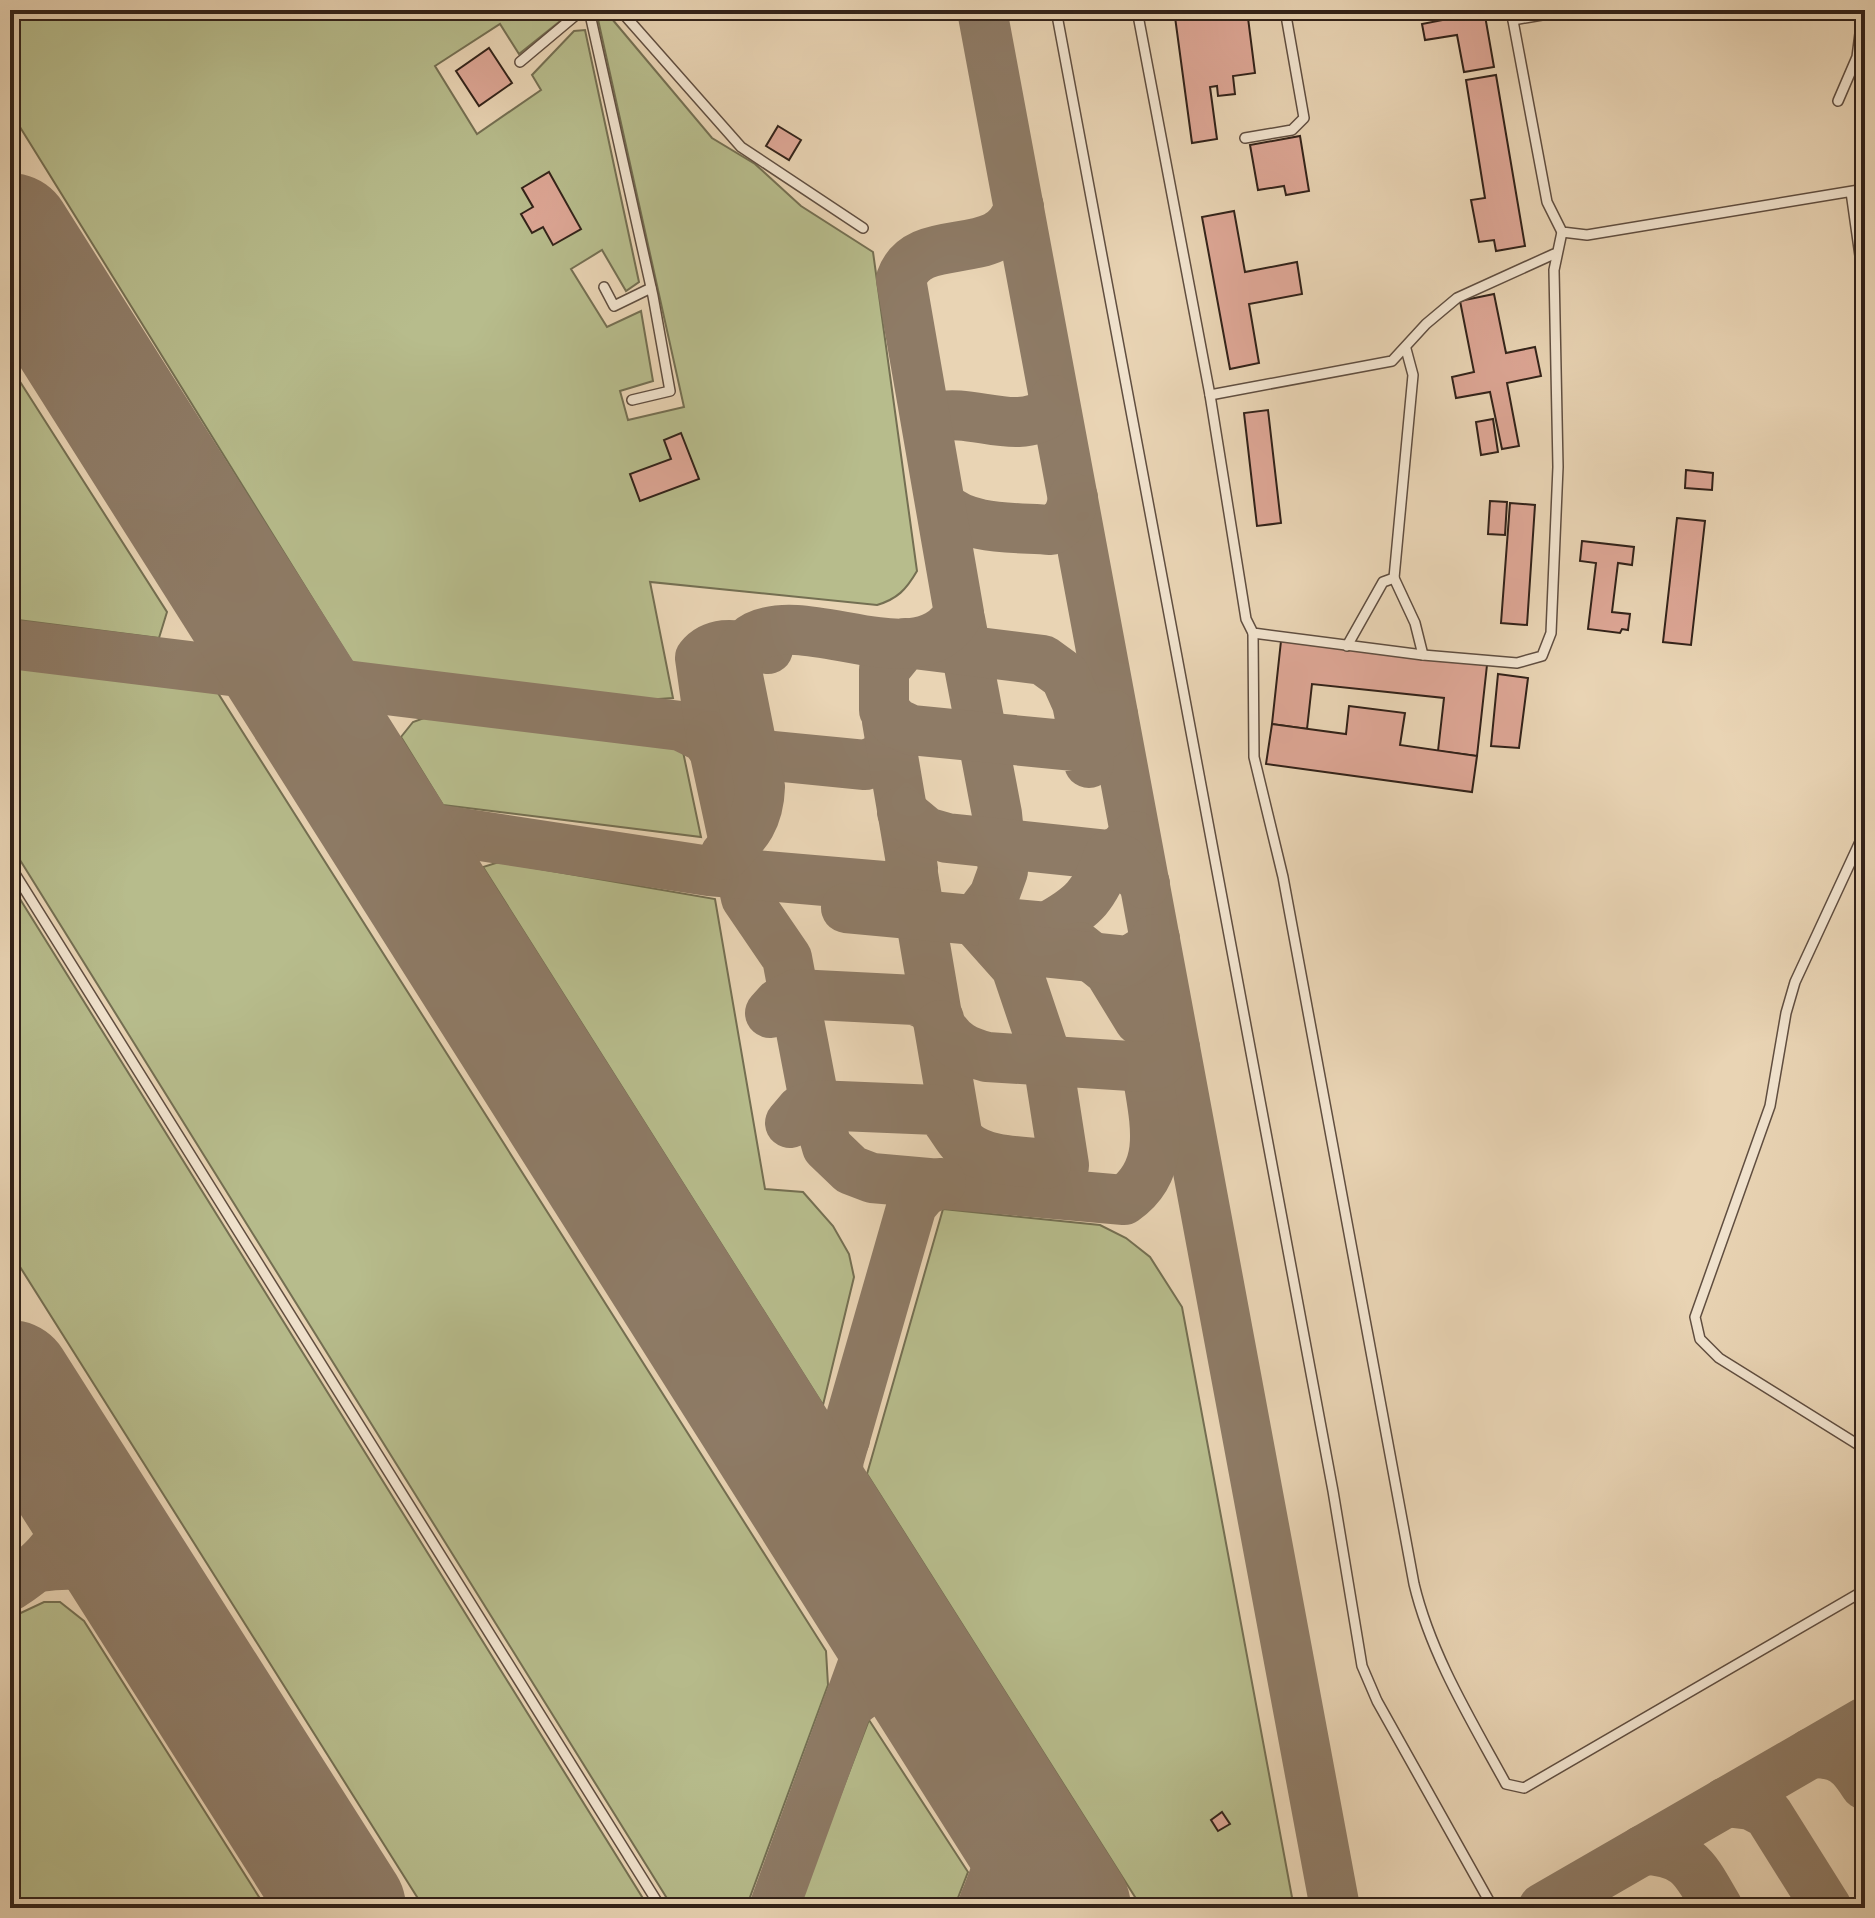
<svg xmlns="http://www.w3.org/2000/svg" width="1875" height="1918" viewBox="0 0 1875 1918" font-family="'Libre Bodoni',serif">
<rect width="100%" height="100%" fill="#e9d4b4"/>
<filter id="stains"><feTurbulence type="fractalNoise" baseFrequency=".0025" numOctaves="4"/><feColorMatrix values="0 0 0 0 .2 0 0 0 0 .09 0 0 0 0 .02 0 0 0 .5 -.17"/></filter>
<radialGradient id="worn" r=".72"><stop offset=".6" stop-color="#630" stop-opacity="0"/><stop offset="1" stop-color="#630" stop-opacity=".3"/></radialGradient>
<!-- green -->
<g fill="#b7bc8c" stroke="#746f52" stroke-width="2">
<path d="M10,10H574L519,54L500,24L435,66L477,134L541,90L532,75L574,31L585,30L639,282L626,291L602,250L571,269L607,327L641,311L653,381L620,391L628,420L684,407L597,15L612,19L712,138L755,164L801,206L873,252L917,571C906,590 897,599 877,605L650,582L673,698L644,700L355,667L10,111Z"/>
<path d="M10,366L167,612L159,638L10,619Z"/>
<path d="M10,667L216,690L826,1651L828,1685L746,1908H673L10,844Z"/>
<path d="M435,714L682,747L701,837L443,805L401,737L413,722Z"/>
<path d="M499,862L715,899L765,1189L803,1192L833,1226L849,1254L854,1277L823,1405L483,867Z"/>
<path d="M10,883L649,1908H424L10,1251Z"/>
<path d="M943,1209L1100,1225L1126,1238L1150,1257L1182,1307L1294,1908H1142L867,1474Z"/>
<path d="M44,1602H60L84,1621L266,1908H10V1618Z"/>
<path d="M869,1720L968,1872L954,1908H797Z"/>
</g>
<g fill="none" stroke-linecap="round" stroke-linejoin="round">
<!-- taxiway -->
<g stroke="#8e7b66" stroke-width="50">
<path d="M982,10L1335,1908"/>
<path d="M928,429L935,417C974,408 1016,437 1051,411L1054,400"/>
<path d="M941,505C967,531 1015,527 1051,530C1065,523 1071,515 1073,498"/>
<path d="M237,593L282,649L328,676"/>
<path d="M960,619L997,814L1003,871L994,896L975,921L1016,967L1048,1062L1064,1165L1045,1188L1024,1191"/>
<path d="M10,644L681,726L705,738L714,750"/>
<path d="M768,649C744,647 717,637 700,658L711,736L744,753L865,765L881,759L891,743"/>
<path d="M254,680L298,701L333,745"/>
<path d="M887,721L957,1133"/>
<path d="M711,736L746,898L787,958L815,1105L827,1147L851,1170L872,1178L1124,1200C1167,1170 1155,1122 1148,1078"/>
<path d="M1089,763L1077,703L1065,676L1043,660L906,643L884,670V710L896,723L911,730L1085,747L1109,730L1113,715"/>
<path d="M366,798L407,823L428,828L709,871L895,887L913,868"/>
<path d="M902,812L926,832L947,838L1109,855L1121,850L1135,836"/>
<path d="M725,855C747,833 759,819 760,787L736,666C740,654 744,642 756,636C812,609 921,682 959,613L901,279C919,227 1003,267 1019,207"/>
<path d="M428,895C421,865 430,841 463,834"/>
<path d="M846,908L1047,927C1084,907 1095,895 1109,855L1124,861L1145,884"/>
<path d="M1079,947L1109,971L1139,1020"/>
<path d="M1003,948L1129,961L1150,948L1155,939"/>
<path d="M770,1013L779,1003L796,994L915,1000L929,1006L939,1019"/>
<path d="M940,1025C953,1045 964,1051 987,1057L1146,1067L1158,1064L1175,1048"/>
<path d="M790,1123L801,1110L815,1105L937,1110C950,1120 954,1134 965,1145C985,1162 1022,1161 1046,1164"/>
<path d="M753,1410L790,1453C814,1460 829,1460 845,1439"/>
<path d="M39,1567C80,1561 107,1566 142,1588"/>
<path d="M10,1586C57,1556 82,1522 65,1465"/>
<path d="M847,1707C881,1676 910,1674 941,1708"/>
<path d="M1811,1753C1840,1753 1850,1761 1865,1785"/>
<path d="M1726,1802L1751,1805L1768,1814L1827,1908"/>
<path d="M1643,1850C1690,1851 1696,1871 1718,1908"/>
<path d="M985,1900C1011,1854 1041,1877 1068,1906"/>
<path d="M774,1908L868,1650C874,1600 854,1579 838,1535C830,1512 836,1483 839,1459L912,1205L923,1192L941,1183"/>
<path d="M982,1908C999,1864 1011,1842 996,1795"/>
<path d="M1543,1908L1865,1722"/>
</g>
<!-- runway -->
<g stroke="#8e7b66" stroke-width="124">
<path d="M10,235L1069,1908"/>
<path d="M10,1382L344,1908"/>
</g>
</g>
<!-- building -->
<g fill="#dda695" stroke="#322219" stroke-width="2">
<path d="M1227,10H1247L1255,73L1233,76L1235,94L1218,96L1217,86L1210,87L1217,139L1192,143L1175,17Z"/>
<path d="M1452,10H1484L1494,67L1464,72L1457,35L1425,40L1422,24L1453,18Z"/>
<path d="M489,48L512,83L479,106L456,71Z"/>
<path d="M1496,75L1525,246L1496,251L1494,240L1479,242L1471,200L1485,198L1466,80Z"/>
<path d="M778,126L801,140L789,160L766,146Z"/>
<path d="M1300,136L1309,191L1286,195L1284,186L1258,190L1250,145Z"/>
<path d="M549,172L581,229L553,245L543,227L532,233L521,214L533,207L522,188Z"/>
<path d="M1234,211L1245,272L1297,262L1302,294L1249,304L1259,363L1230,369L1202,217Z"/>
<path d="M1494,294L1506,353L1535,347L1541,376L1507,383L1519,446L1502,449L1490,392L1456,398L1452,377L1474,372L1460,301Z"/>
<path d="M1268,410L1281,523L1257,526L1244,413Z"/>
<path d="M1493,419L1498,452L1481,455L1476,422Z"/>
<path d="M681,433L699,479L640,501L630,474L671,459L664,440Z"/>
<path d="M1686,470L1713,473L1712,490L1685,488Z"/>
<path d="M1490,501L1507,502L1505,535L1488,534Z"/>
<path d="M1510,503L1535,505L1527,625L1501,623Z"/>
<path d="M1677,518L1705,521L1691,645L1663,642Z"/>
<path d="M1582,541L1634,547L1632,565L1618,563L1612,612L1630,614L1628,630L1622,629L1620,633L1588,629L1596,563L1580,561Z"/>
<path d="M1281,641L1487,665L1477,756L1438,751L1444,698L1312,684L1307,729L1272,724Z"/>
<path d="M1498,674L1528,678L1519,748L1491,746Z"/>
<path d="M1349,706L1405,713L1400,745L1477,756L1472,792L1266,764L1272,724L1346,734Z"/>
<path d="M1222,1812L1230,1824L1218,1831L1211,1820Z"/>
</g>
<g fill="none" stroke-linecap="round" stroke-linejoin="round">
<defs>
<g id="service">
<path d="M589,10L653,296L670,391L632,400"/>
<path d="M620,10L741,147L863,228"/>
<path d="M1056,10L1333,1491L1362,1666L1377,1701L1493,1908"/>
<path d="M1137,10L1210,395L1246,619L1253,633L1423,655L1517,663L1542,656L1551,633L1558,467L1554,270L1562,232"/>
<path d="M1511,10L1547,202L1562,232L1587,235L1865,189"/>
<path d="M1513,20L1571,10"/>
<path d="M520,62L582,10"/>
<path d="M1838,101L1857,57L1863,10"/>
<path d="M1245,138L1292,130L1304,118L1285,10"/>
<path d="M1851,192L1865,291"/>
<path d="M604,287L614,306L651,288"/>
<path d="M1210,395L1392,361L1426,324L1457,298L1554,254"/>
<path d="M1394,578L1413,375L1406,349"/>
<path d="M1253,633L1254,757L1283,877L1414,1584C1431,1655 1471,1720 1506,1784L1524,1788L1865,1590"/>
<path d="M1347,646L1383,582L1394,578L1415,623L1423,655"/>
<path d="M1865,831L1795,982L1786,1013L1770,1106L1695,1317L1700,1339L1719,1358L1865,1449"/>
<path d="M10,866L661,1908"/>
</g>
</defs>
<!-- service casing -->
<use href="#service" stroke="#604e40" stroke-width="12"/>
<!-- service -->
<use href="#service" stroke="#f1e3ce" stroke-width="9"/>
</g>
<!-- margin -->
<rect width="1875" height="1918" fill="none" stroke="#e9d4b4" stroke-width="40"/>
<rect x="12" y="12" width="1851" height="1894" fill="none" stroke="#322219" stroke-width="4"/>
<rect x="20" y="20" width="1835" height="1878" fill="none" stroke="#322219" stroke-width="2"/>
<rect width="100%" height="100%" filter="url(#stains)"/>
<rect width="100%" height="100%" fill="url(#worn)"/>
</svg>
